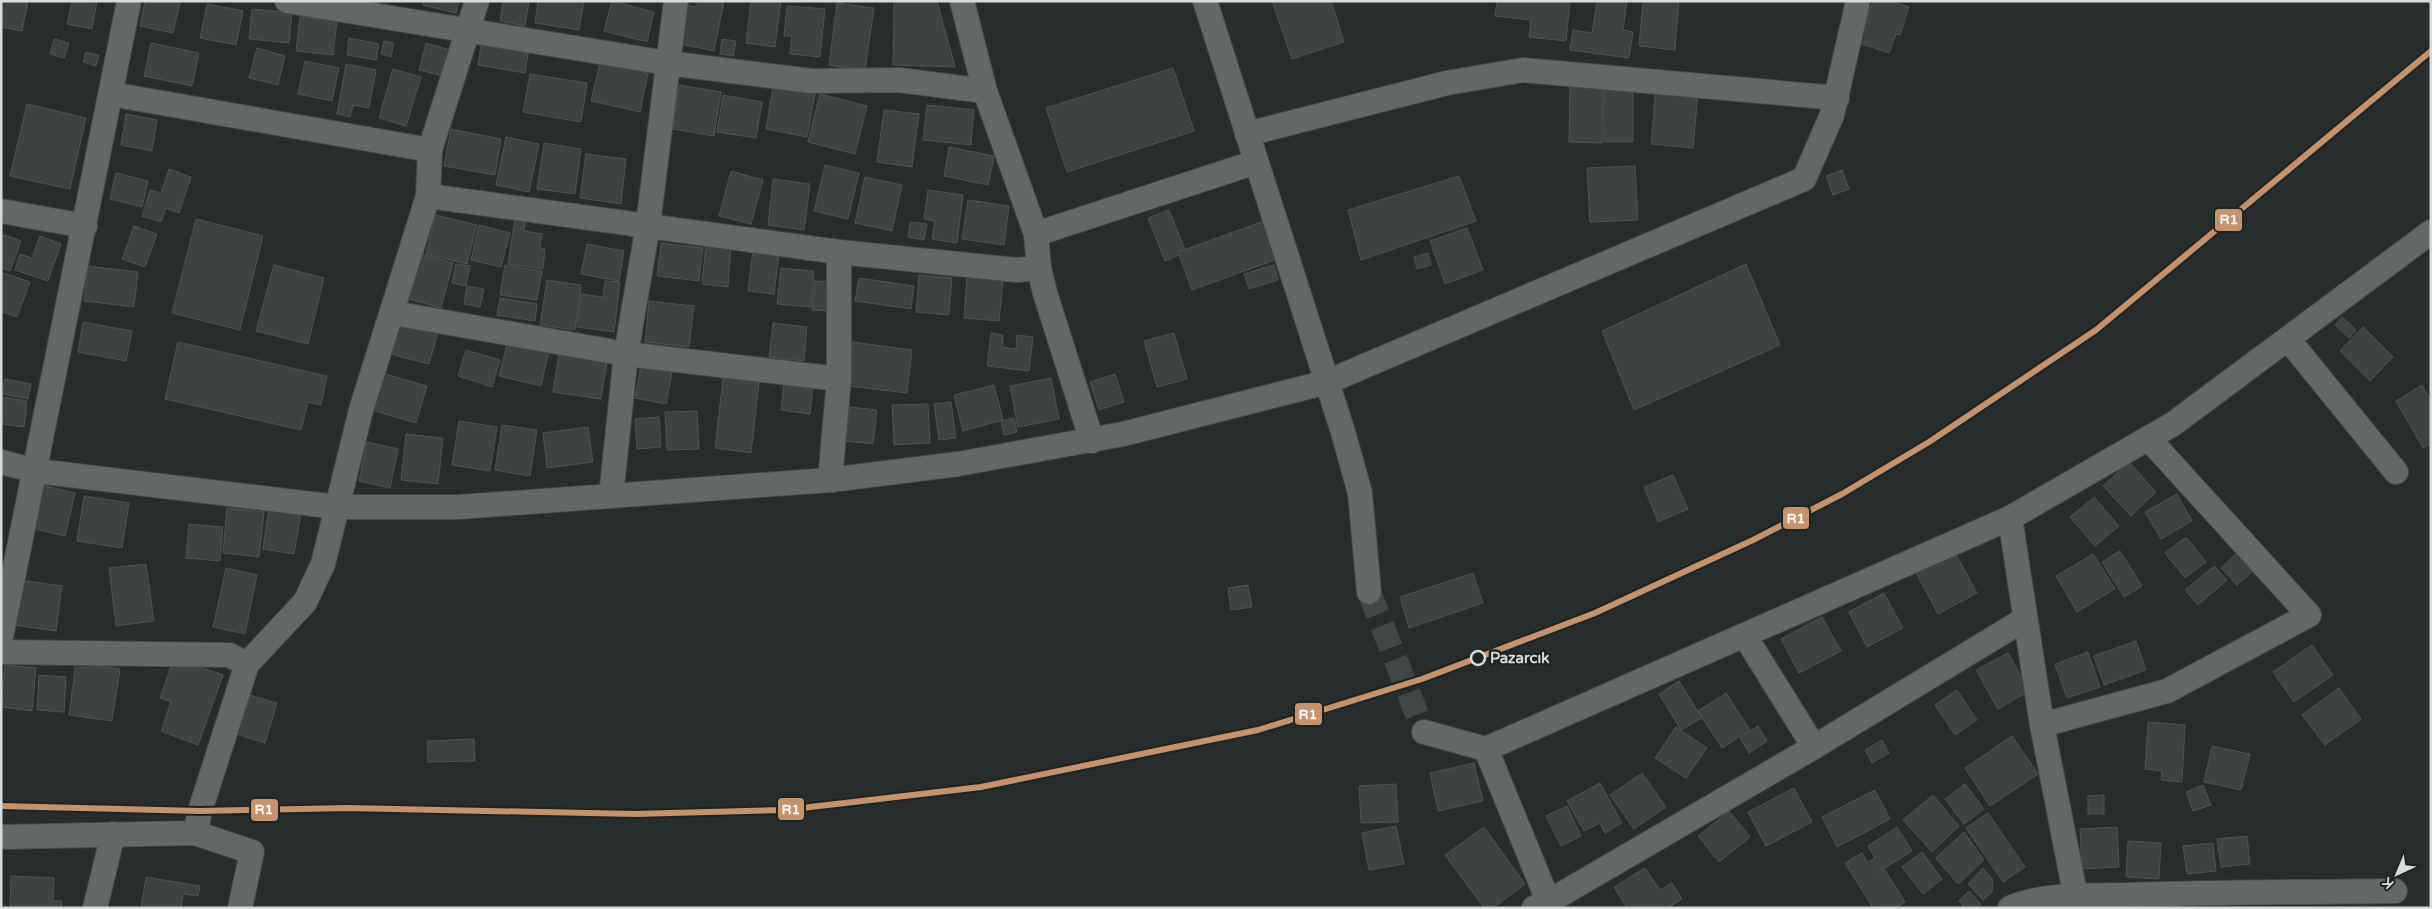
<svg xmlns="http://www.w3.org/2000/svg" width="2432" height="909" viewBox="0 0 2432 909" font-family="'Varela Round',sans-serif">
<rect width="100%" height="100%" fill="#272d2c"/>
<!-- building -->
<g fill="#3e4242" stroke="#4f5453">
<path d="M1,1H28L22,31L1,27Z"/>
<path d="M72,1H97L92,29L67,24Z"/>
<path d="M145,1L180,2L173,33L140,26Z"/>
<path d="M424,1H459L456,13L423,5Z"/>
<path d="M501,1H529L525,26L500,21L503,2Z"/>
<path d="M538,1H584L579,30L535,23Z"/>
<path d="M612,1L654,12L647,42L604,31Z"/>
<path d="M698,1H724L714,51L676,43L684,5L697,7Z"/>
<path d="M751,1H781L775,47L746,43Z"/>
<path d="M894,1H937L955,67L893,65Z"/>
<path d="M1272,1H1331L1344,42L1292,59Z"/>
<path d="M1497,1H1570L1566,41L1529,37L1531,20L1495,16Z"/>
<path d="M1597,1H1627L1623,30L1633,32L1629,58L1570,50L1573,30L1592,33Z"/>
<path d="M1643,1H1679L1675,50L1639,46Z"/>
<path d="M1873,1H1890L1909,7L1900,35L1896,34L1889,53L1859,43Z"/>
<path d="M837,3L874,8L865,70L829,65Z"/>
<path d="M207,4L243,11L236,45L200,38Z"/>
<path d="M787,6L825,9L820,57L790,54L792,36H784Z"/>
<path d="M252,9L292,13L289,43L249,39Z"/>
<path d="M300,17L337,21L333,55L296,51Z"/>
<path d="M349,38L379,44L376,60L347,55Z"/>
<path d="M54,39L69,43L64,58L50,54Z"/>
<path d="M722,39L736,41L733,56L720,54Z"/>
<path d="M482,40L529,48L525,73L478,65Z"/>
<path d="M384,41L394,43L391,57L381,54Z"/>
<path d="M151,43L199,53L192,86L144,76Z"/>
<path d="M426,43L450,50L443,76L419,70Z"/>
<path d="M257,48L285,56L278,85L249,78Z"/>
<path d="M86,52L99,55L96,66L83,62Z"/>
<path d="M305,61L339,68L332,101L298,94Z"/>
<path d="M600,63L648,73L640,112L591,101Z"/>
<path d="M346,64L376,70L369,108L353,105L350,117L337,114Z"/>
<path d="M1173,68L1194,131L1067,172L1046,108Z"/>
<path d="M393,69L421,77L406,126L379,118Z"/>
<path d="M530,74L587,83L581,122L523,112Z"/>
<path d="M1570,84L1603,85L1602,143L1569,142Z"/>
<path d="M679,85L721,92L714,136L673,129Z"/>
<path d="M773,87L815,94L807,137L766,129Z"/>
<rect x="1604" y="88" width="29" height="54"/>
<path d="M1656,88L1698,92L1693,148L1651,144Z"/>
<path d="M820,94L867,106L855,154L808,142Z"/>
<path d="M723,95L762,102L756,138L717,132Z"/>
<path d="M27,104L86,118L70,189L10,176Z"/>
<path d="M927,105L974,110L971,145L923,140Z"/>
<path d="M884,110L919,114L912,167L877,162Z"/>
<path d="M126,114L157,120L152,151L121,145Z"/>
<path d="M451,129L501,139L495,175L444,166Z"/>
<path d="M506,137L539,144L529,192L496,185Z"/>
<path d="M544,143L581,149L575,194L537,189Z"/>
<path d="M949,147L994,156L988,185L944,176Z"/>
<path d="M586,154L626,159L621,204L580,198Z"/>
<path d="M825,165L859,173L848,219L814,211Z"/>
<path d="M1635,166L1638,220L1590,222L1587,168Z"/>
<path d="M169,169L191,177L179,213L166,208L161,222L142,216L150,190L161,193Z"/>
<path d="M1842,170L1849,189L1833,195L1826,176Z"/>
<path d="M731,171L763,180L751,224L719,216Z"/>
<path d="M116,173L148,181L142,207L110,199Z"/>
<path d="M1459,176L1476,221L1361,260L1348,210Z"/>
<path d="M865,177L902,185L892,231L855,223Z"/>
<path d="M773,179L810,184L804,230L768,225Z"/>
<path d="M928,190L963,195L957,243L932,239L935,221L924,219Z"/>
<path d="M968,200L1009,206L1004,245L962,239Z"/>
<path d="M1169,210L1186,252L1165,261L1148,218Z"/>
<path d="M435,215L477,225L467,264L426,254Z"/>
<path d="M196,219L263,236L240,330L172,313Z"/>
<path d="M515,219L525,221L524,231L542,234L540,248L545,249L543,269L508,264Z"/>
<path d="M1264,221L1277,259L1192,290L1178,252Z"/>
<path d="M910,222L927,224L924,240L908,237Z"/>
<path d="M479,225L510,233L501,267L471,260Z"/>
<path d="M134,226L157,234L145,267L122,259Z"/>
<path d="M1467,228L1483,270L1445,284L1430,241Z"/>
<path d="M1,234L21,241L10,271L1,268Z"/>
<path d="M40,236L61,244L48,281L15,270L20,254L32,258Z"/>
<path d="M661,243L703,248L699,281L657,276Z"/>
<path d="M706,243L731,245L728,287L702,284Z"/>
<path d="M587,244L624,251L619,281L581,274Z"/>
<path d="M753,250L779,253L774,294L748,291Z"/>
<path d="M418,253L453,263L441,308L406,298Z"/>
<path d="M1428,253L1431,265L1417,269L1414,257Z"/>
<path d="M456,264L470,266L466,286L452,283Z"/>
<path d="M1746,264L1780,345L1634,410L1602,331Z"/>
<path d="M274,265L324,278L308,344L256,331Z"/>
<path d="M505,265L542,271L537,300L500,295Z"/>
<path d="M1274,265L1278,280L1249,289L1244,274Z"/>
<path d="M88,266L138,272L134,307L84,301Z"/>
<path d="M781,268L814,271L811,307L777,304Z"/>
<path d="M1,272L30,282L17,317L1,312Z"/>
<path d="M919,275L952,278L949,315L916,312Z"/>
<path d="M967,277L1003,280L999,321L964,318Z"/>
<path d="M859,278L914,286L911,309L855,301Z"/>
<path d="M547,280L581,285L575,330L540,325Z"/>
<path d="M605,281L620,282L614,332L577,327L581,294L603,297Z"/>
<path d="M815,281L830,282L827,311L812,310Z"/>
<path d="M467,286L484,289L480,307L464,304Z"/>
<path d="M500,298L537,304L535,321L497,315Z"/>
<path d="M649,301L694,306L689,347L645,342Z"/>
<path d="M396,317L439,329L429,364L386,353Z"/>
<path d="M2342,317L2356,330L2349,338L2335,325Z"/>
<path d="M83,322L132,331L126,361L78,352Z"/>
<path d="M773,323L807,327L804,361L769,357Z"/>
<path d="M2363,327L2393,357L2370,381L2340,351Z"/>
<path d="M991,333L1003,335L1002,347L1016,349L1017,335L1033,337L1029,371L987,366Z"/>
<path d="M1174,333L1187,379L1157,387L1144,341Z"/>
<path d="M508,341L549,351L541,386L499,376Z"/>
<path d="M178,342L327,376L321,405L308,402L301,430L165,399Z"/>
<path d="M853,342L912,350L907,393L848,386Z"/>
<path d="M466,350L500,360L492,387L458,376Z"/>
<path d="M559,354L607,362L601,399L553,392Z"/>
<path d="M641,366L672,372L666,404L635,398Z"/>
<path d="M724,371L760,375L751,453L715,448Z"/>
<path d="M378,372L427,386L416,423L368,409Z"/>
<path d="M1115,374L1124,402L1099,410L1090,382Z"/>
<path d="M1051,378L1059,419L1018,427L1010,386Z"/>
<path d="M5,379L31,384L28,399L2,394Z"/>
<path d="M784,382L813,385L810,414L781,410Z"/>
<path d="M994,385L1003,420L963,431L954,395Z"/>
<path d="M2422,385L2431,401V444L2423,448L2396,401Z"/>
<path d="M1,397L27,401L24,427L1,424Z"/>
<path d="M951,402L956,438L939,440L934,404Z"/>
<path d="M928,404L930,443L894,445L892,405Z"/>
<path d="M850,407L877,410L873,444L846,441Z"/>
<path d="M697,411L699,449L667,450L665,412Z"/>
<path d="M659,417L661,447L637,449L635,419Z"/>
<path d="M1014,418L1017,432L1004,435L1001,421Z"/>
<path d="M459,421L497,427L490,471L452,465Z"/>
<path d="M502,425L537,430L530,476L495,470Z"/>
<path d="M588,427L593,462L547,468L543,433Z"/>
<path d="M406,434L443,438L438,484L401,480Z"/>
<path d="M367,442L398,449L390,488L359,481Z"/>
<path d="M2129,462L2156,492L2131,516L2103,486Z"/>
<path d="M1673,475L1688,509L1658,522L1644,487Z"/>
<path d="M41,485L75,493L65,536L31,528Z"/>
<path d="M2177,494L2192,521L2161,539L2145,512Z"/>
<path d="M84,496L129,503L122,548L77,541Z"/>
<path d="M2094,497L2119,526L2095,546L2070,517Z"/>
<path d="M269,507L301,512L294,554L263,549Z"/>
<path d="M227,508L264,512L259,557L223,553Z"/>
<path d="M189,524L223,527L220,561L186,558Z"/>
<path d="M2186,537L2206,562L2185,578L2165,553Z"/>
<path d="M1952,547L1977,593L1938,614L1913,567Z"/>
<path d="M2240,550L2256,568L2237,585L2221,568Z"/>
<path d="M2120,551L2142,586L2124,597L2102,562Z"/>
<path d="M2093,554L2115,589L2077,612L2056,576Z"/>
<path d="M146,564L154,621L116,626L109,568Z"/>
<path d="M2214,566L2227,580L2198,605L2185,590Z"/>
<path d="M226,568L257,575L245,634L213,627Z"/>
<path d="M1473,573L1483,603L1409,628L1400,597Z"/>
<path d="M20,580L62,586L56,631L14,625Z"/>
<path d="M1248,585L1252,607L1231,610L1228,588Z"/>
<path d="M1884,593L1903,628L1867,647L1849,612Z"/>
<path d="M1822,617L1841,651L1799,673L1781,639Z"/>
<path d="M2136,641L2146,670L2104,685L2094,656Z"/>
<path d="M2312,645L2333,675L2294,702L2273,672Z"/>
<path d="M2088,652L2100,687L2067,698L2055,664Z"/>
<path d="M2008,653L2029,691L1998,709L1976,670Z"/>
<path d="M174,658L223,675L198,745L161,731L171,702L160,698Z"/>
<path d="M76,663L120,669L112,721L69,715Z"/>
<path d="M5,665L36,668L32,711L1,707Z"/>
<path d="M39,675L66,677L64,712L37,710Z"/>
<path d="M1679,681L1702,718L1681,730L1659,694Z"/>
<path d="M2339,688L2361,719L2325,745L2302,715Z"/>
<path d="M1957,690L1977,720L1955,735L1935,705Z"/>
<path d="M1726,693L1750,730L1722,748L1698,711Z"/>
<path d="M250,695L277,703L265,743L237,734Z"/>
<path d="M2148,722L2185,725L2182,782L2161,780L2162,771L2145,769Z"/>
<path d="M1758,726L1767,741L1749,753L1740,738Z"/>
<path d="M1676,727L1707,748L1686,778L1655,758Z"/>
<path d="M2012,736L2038,774L1990,806L1965,768Z"/>
<path d="M474,739L475,761L428,762L427,741Z"/>
<path d="M1882,740L1889,753L1872,763L1865,750Z"/>
<path d="M2212,746L2250,754L2241,790L2204,782Z"/>
<path d="M1474,763L1483,801L1438,811L1430,773Z"/>
<path d="M1642,773L1666,807L1634,829L1610,795Z"/>
<path d="M1600,783L1622,823L1605,833L1600,823L1584,831L1567,801Z"/>
<path d="M1396,784L1398,822L1361,823L1359,786Z"/>
<path d="M1965,784L1984,809L1964,824L1945,799Z"/>
<path d="M2203,785L2211,805L2193,811L2186,792Z"/>
<path d="M1794,788L1812,822L1766,846L1748,812Z"/>
<path d="M1875,790L1890,819L1837,847L1822,817Z"/>
<path d="M1933,795L1959,826L1932,852L1903,820Z"/>
<path d="M2104,795V814H2088V796Z"/>
<path d="M1567,806L1581,836L1561,846L1546,816Z"/>
<path d="M1729,811L1750,837L1719,862L1698,836Z"/>
<path d="M1988,813L2025,867L2003,882L1966,828Z"/>
<path d="M1396,826L1404,864L1369,870L1362,833Z"/>
<path d="M1484,827L1525,884L1493,908H1484L1445,855Z"/>
<path d="M1897,827L1912,851L1877,873L1869,861L1875,858L1868,846Z"/>
<path d="M2117,827L2119,867L2082,869L2080,829Z"/>
<path d="M1964,832L1984,860L1958,884L1936,858Z"/>
<path d="M2247,836L2250,864L2221,867L2217,839Z"/>
<path d="M2128,841L2161,843L2159,879L2126,877Z"/>
<path d="M2213,843L2216,871L2187,874L2183,846Z"/>
<path d="M1922,852L1942,879L1923,894L1902,867Z"/>
<path d="M1862,853L1876,875L1885,870L1905,902L1895,908H1873L1845,863Z"/>
<path d="M1645,868L1660,890L1672,883L1682,899L1667,908H1627L1614,887Z"/>
<path d="M1983,868L1993,880L1992,892L1983,900L1968,884Z"/>
<path d="M11,876L54,878L53,901H62V908H10Z"/>
<path d="M146,877L200,886L198,896L183,894L181,908H141Z"/>
<path d="M1969,891L1981,904L1977,908H1965L1959,901Z"/>
</g>
<g fill="none" stroke-linecap="round" stroke-linejoin="round">
<!-- minor-tunnel -->
<path stroke="#414746" stroke-width="24" stroke-dasharray="24 12" stroke-linecap="butt" d="M1369,592L1424,732"/>
<defs>
<g id="minor">
<path d="M287,1L667,63L811,81L899,80L985,91"/>
<path d="M962,1L985,91L1036,234L1039,268L1045,293L1092,441"/>
<path d="M1205,1L1343,432L1360,493L1369,592"/>
<path d="M111,94L430,150"/>
<path d="M1247,134L1447,83L1523,70L1837,98"/>
<path d="M428,196L839,252L1017,270L1039,268"/>
<path d="M1,211L85,226"/>
<path d="M1036,234L1256,162"/>
<path d="M393,313L626,354L839,379"/>
<path d="M2288,339L2396,472"/>
<path d="M1,462L36,471L338,507H459L830,480L958,464L1123,434L1327,382L1804,179L1832,115L1858,1"/>
<path d="M830,480L839,379V252"/>
<path d="M611,496L626,354L648,225L676,1"/>
<path d="M1745,636L1814,747"/>
<path d="M1,637L129,1"/>
<path d="M1,652L229,655L247,664"/>
<path d="M2042,725L2167,691L2309,615L2148,438"/>
<path d="M1424,732L1486,749L2010,518"/>
<path d="M1486,749L1551,908"/>
<path d="M195,833L252,852L240,908"/>
<path d="M1,837L195,833L200,811L247,664L305,602L323,564L361,410L428,196L430,150L477,1"/>
<path d="M95,908L113,834"/>
<path d="M1534,908L1548,902L1814,747L2025,619"/>
<path d="M2010,908C2042,893 2093,896 2130,895C2218,892 2307,892 2395,891"/>
<path d="M2078,908L2042,725L2010,518L2173,424L2431,232"/>
</g>
</defs>
<!-- minor casing -->
<use href="#minor" stroke="#444949" stroke-width="26"/>
<!-- minor -->
<use href="#minor" stroke="#646868" stroke-width="24"/>
<defs>
<path id="rail-1" d="M1,806L200,811L347,808L635,814L785,810L981,787L1258,730L1422,679L1595,613L1753,540L1842,494L1929,442L2096,330L2431,51"/>
</defs>
<!-- rail-1 casing -->
<use href="#rail-1" stroke="#1b2524" stroke-width="10"/>
<!-- rail-1 -->
<use href="#rail-1" stroke="#c7916a" stroke-width="6"/>
</g>
<!-- markers -->
<circle fill="#1b2524" stroke="#d6dddc" stroke-width="2.5" cx="1478" cy="658" r="7"/>
<g text-anchor="middle" dominant-baseline="central" stroke-width="5" stroke-linejoin="round" paint-order="stroke">
<!-- stop labels -->
<g font-size="15" font-weight="bold" fill="#d6dddc" stroke="#1b2524" text-anchor="start">
<text x="1490" y="658">Pazarcık</text>
</g>
</g>
<g stroke="#1b2524" stroke-width="2">
<rect x="2214" y="208" width="29" height="24" rx="5" fill="#c7916a"/>
<rect x="1782" y="506" width="28" height="24" rx="5" fill="#c7916a"/>
<rect x="1294" y="702" width="29" height="24" rx="5" fill="#c7916a"/>
<rect x="777" y="797" width="28" height="24" rx="5" fill="#c7916a"/>
<rect x="250" y="798" width="29" height="24" rx="5" fill="#c7916a"/>
</g>
<g font-size="14" text-anchor="middle" font-weight="bold" fill="#fff">
<text x="2229" y="224">R1</text>
<text x="1796" y="523">R1</text>
<text x="1308" y="719">R1</text>
<text x="791" y="814">R1</text>
<text x="264" y="814">R1</text>
</g>
<!-- border -->
<rect width="2432" height="909" fill="none" stroke="#d6dddc" stroke-width="5"/>
<!-- north arrow -->
<g transform="translate(2397 874) rotate(224)" stroke="#1b2524" stroke-width="4" paint-order="stroke">
<path d="M0-4L9 19L0 12L-9 19Z" fill="#d6dddc"/>
<text y="-8" font-size="14" font-weight="bold" text-anchor="middle" fill="#d6dddc">K</text>
</g>
</svg>
